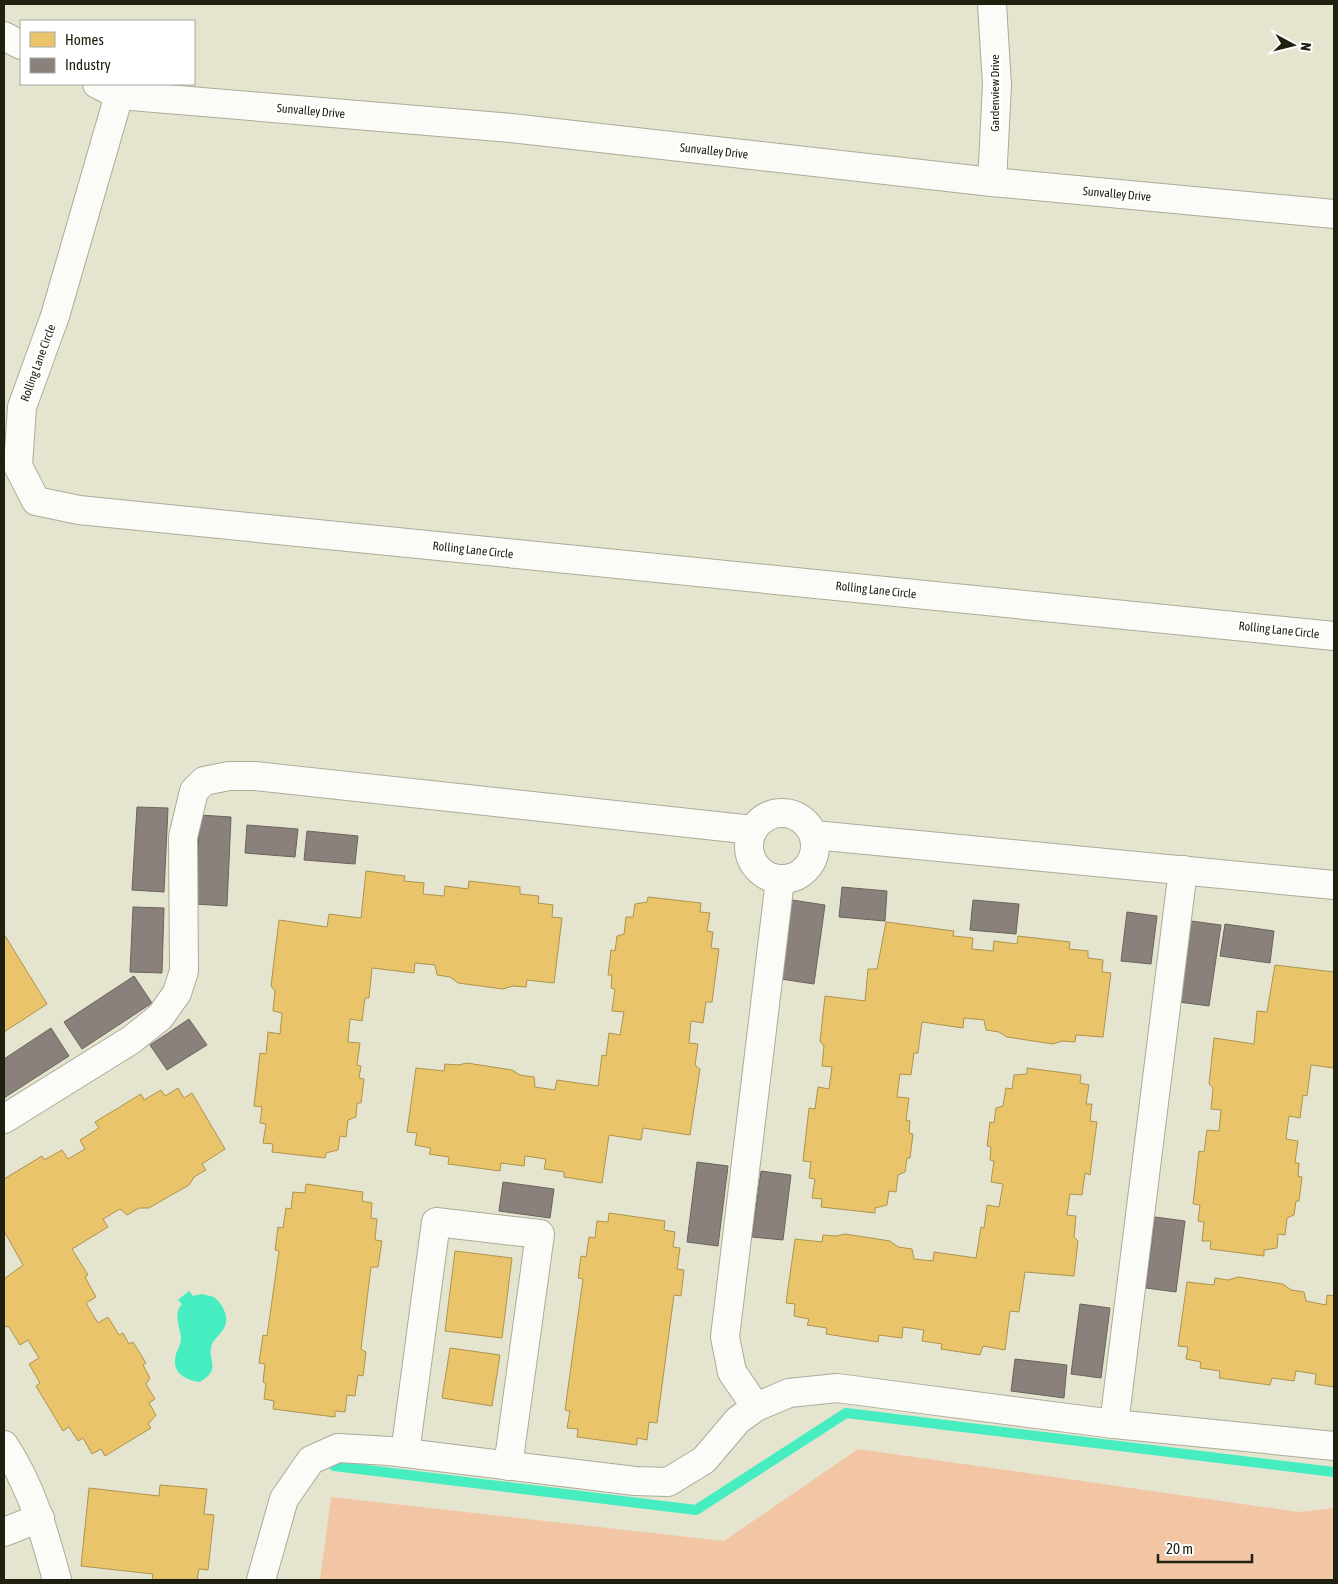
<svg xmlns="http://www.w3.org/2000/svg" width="1338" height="1584" viewBox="0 0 1338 1584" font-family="'Asap Condensed',sans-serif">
<rect width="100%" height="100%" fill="#e5e5cf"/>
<!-- green -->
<path fill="#f2c6a5" d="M858,1449L1299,1512L1334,1508V1580H320L331,1497L724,1541Z"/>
<!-- water -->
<path fill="#45edc0" d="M189,1291L193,1296L202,1294L214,1297C223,1304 230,1318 224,1328C221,1334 215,1338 212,1344C206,1360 223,1368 200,1382C184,1380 171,1372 176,1354C178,1349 181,1344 181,1338C180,1326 173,1314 182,1304L178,1300Z"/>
<!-- homes -->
<g fill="#e9c46a" stroke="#ad934f">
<path d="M366,871L405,876L404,881L424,883L423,894L444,896L445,886L468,889L469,881L520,887V894L539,896L538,903L553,905L552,917L562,918L554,983L527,980L526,987L513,986L503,989L458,983L450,977L437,975L435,965L415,963L414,973L372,968L369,998H365L362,1021L350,1019L348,1042L360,1043L357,1065L361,1066L359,1078L364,1079L361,1103H357L356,1117L348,1120L346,1137L340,1136L338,1150L326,1153L325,1158L272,1152L273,1144L263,1143L266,1124L260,1123L262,1107L254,1106L260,1053L266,1054L268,1032L280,1034L282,1013L273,1011L275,991L271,986L279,920L327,927L329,914L361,918Z"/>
<path d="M648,897L701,903L700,912L710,913L707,931L713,932L711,948L719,949L712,1002H706L703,1023L691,1021L689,1043L698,1044L695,1065L700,1069L690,1135L643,1128L641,1140L609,1135L602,1183L564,1177V1172L544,1169L546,1159L525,1156L524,1166L501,1163L500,1171L448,1164L449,1157L429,1154L431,1148L415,1145L417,1133L407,1132L416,1068L444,1071L445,1064L458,1065L467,1063L512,1070L520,1075L534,1077L535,1087L555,1090L557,1080L598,1086L602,1055L606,1056L609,1033L620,1035L624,1012L612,1011L615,989L611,988L612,975H608L611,950L615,951L617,936L624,934L626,917H633L635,904L647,902Z"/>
<path d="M886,922L954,931L953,936L973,938L972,949L993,951L994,941L1017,944L1018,936L1070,942L1069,949L1088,951V958L1103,960L1102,972L1111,973L1103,1037L1076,1035L1075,1042L1062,1041L1053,1044L1007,1037L999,1032L986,1030L984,1020L964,1018L963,1028L922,1022L918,1053H914L911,1075L900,1074L897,1097L909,1098L906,1120L910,1121L909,1133L913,1134L910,1158H907L905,1172L898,1175L896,1192L889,1191L887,1205L875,1208V1213L821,1207L822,1199L812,1198L815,1179L809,1178L811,1162L803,1161L809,1108L815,1109L818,1087L829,1089L832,1067L822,1066L824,1046L820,1041L825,996L865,1001L868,969H877Z"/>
<path d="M4,934L47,1004L4,1032Z"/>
<path d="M1275,965L1334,972V1068L1311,1065L1307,1096L1303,1095L1300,1118L1289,1116L1286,1139L1298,1141L1295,1163H1299L1298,1176L1302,1177L1299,1201H1296L1294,1215L1287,1218L1285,1235L1278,1234L1277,1248L1264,1250V1256L1210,1249L1211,1241H1202L1204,1222L1198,1221L1200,1205L1193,1204L1199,1151L1204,1152L1207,1130L1219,1131L1221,1110L1211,1109L1213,1088L1209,1084L1214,1038L1254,1044L1257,1011L1267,1012Z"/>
<path d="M1027,1068L1081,1075L1080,1083L1089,1085L1086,1104H1092L1090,1121L1097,1122L1090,1175L1085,1173L1082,1195L1070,1194L1067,1215L1076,1216L1074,1237L1078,1241L1074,1276L1025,1272L1019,1312L1010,1311L1005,1350L983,1346L980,1355L941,1349L942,1344L922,1341L924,1330L903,1327L902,1338L879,1335L878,1342L826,1334L827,1328L807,1325L809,1319L794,1316L795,1304L786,1303L795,1239L822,1242L823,1235L836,1236L845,1234L890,1241L898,1247L912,1249L914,1259L933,1261L934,1252L976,1258L981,1227L984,1228L987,1205L999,1207L1003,1184L991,1182L994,1161L990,1160L991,1147L987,1146L990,1122L994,1123L996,1108L1003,1106L1006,1088L1012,1089L1014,1075L1027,1074Z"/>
<path d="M178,1088L184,1098L192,1093L225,1149L202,1164L206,1170L194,1177L189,1185L149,1208H139L127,1215L120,1209L103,1219L108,1227L72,1249L88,1275L85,1277L96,1297L86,1303L98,1323L108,1317L119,1335L123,1333L129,1344L133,1342L146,1363L143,1365L150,1378L146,1384L155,1399L149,1403L156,1415L148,1424L151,1428L105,1456L101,1449L92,1454L83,1438L78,1441L69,1427L63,1431L36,1386L40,1383L29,1364L39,1358L28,1340L20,1345L9,1327L4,1326V1279L23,1265L4,1231V1179L42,1156L44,1160L62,1150L68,1159L85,1149L80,1140L99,1128L95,1122L141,1094L144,1100L161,1090L165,1096Z"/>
<path d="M306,1184L363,1192L362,1201L372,1203L371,1218L377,1219L375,1240L382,1241L378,1267H371L361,1349L366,1352L363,1376L358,1375L355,1396L347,1395L345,1412L335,1411V1417L273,1409L274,1401L264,1399L266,1383L263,1382L265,1364L259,1363L263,1335L267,1336L279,1251L275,1250L278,1227L283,1228L286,1208L291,1209L293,1192L305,1193Z"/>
<path d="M609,1213L665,1221L664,1230L675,1232L673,1247L680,1248L677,1269L684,1270L681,1296L674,1295L657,1423L649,1422L647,1440L637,1438V1445L577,1437L578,1429L567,1428L570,1411L565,1410L583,1279L578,1278L581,1256L586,1257L589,1237L595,1238L597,1221L608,1222Z"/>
<path d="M455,1251L512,1258L502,1338L445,1331Z"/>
<path d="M1238,1277L1283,1284L1291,1290L1304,1292L1306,1301L1326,1305L1327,1295L1334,1296V1387L1315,1384L1316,1374L1296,1371L1294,1381L1272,1378L1270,1385L1219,1378L1220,1371L1200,1368L1201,1362L1186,1359L1188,1347L1178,1346L1187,1282L1214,1285L1215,1278L1228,1280Z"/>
<path d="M450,1348L500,1355L492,1406L442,1398Z"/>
<path d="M160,1485L207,1489L204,1514L214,1515L208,1570L199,1569L197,1580H152L153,1574L81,1566L89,1488L159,1496Z"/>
</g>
<!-- industry -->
<g fill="#8a817c" stroke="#6a645c">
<path d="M137,807L168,808L164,892L132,890Z"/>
<path d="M200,815L231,817L227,906L195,904Z"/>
<path d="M247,825L298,829L295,857L245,853Z"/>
<path d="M307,831L358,836L355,864L304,860Z"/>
<path d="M842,887L887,891L885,921L839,917Z"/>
<path d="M792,900L825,905L814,984L781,979Z"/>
<path d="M973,900L1019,904L1016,934L970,930Z"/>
<path d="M133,907L164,908L162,973L130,972Z"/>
<path d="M1127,912L1157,916L1151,964L1121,961Z"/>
<path d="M1191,921L1221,925L1209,1006L1179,1002Z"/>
<path d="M1225,924L1274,931L1270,963L1220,956Z"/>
<path d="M134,976L152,1003L82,1049L64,1022Z"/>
<path d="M189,1019L207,1045L167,1070L150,1045Z"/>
<path d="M51,1028L69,1056L4,1098V1059Z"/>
<path d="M697,1162L728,1166L718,1246L687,1242Z"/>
<path d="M761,1171L791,1175L783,1240L752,1237Z"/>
<path d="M503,1182L554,1189L550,1218L499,1211Z"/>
<path d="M1155,1217L1185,1221L1176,1292L1146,1288Z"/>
<path d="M1080,1304L1110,1308L1101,1378L1071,1374Z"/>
<path d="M1015,1359L1067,1365L1064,1398L1011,1391Z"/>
</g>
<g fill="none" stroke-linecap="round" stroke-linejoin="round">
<!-- stream -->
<path stroke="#45edc0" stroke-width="10" d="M334,1466L696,1510L846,1413L1334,1472"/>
<defs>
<g id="minor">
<path d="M4,36L21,45"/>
<path d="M97,84L119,95L511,128L992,182L1334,214"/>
<path d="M119,95L55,316L22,407L18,466L36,501L79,510L1334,636"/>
<path d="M992,182L997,85L992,4"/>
<circle cx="782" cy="846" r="33"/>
<path d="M814,835L1334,885"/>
<path d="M4,1119L131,1040L160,1017L177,993L184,971L183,837L194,791L204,781L229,776H255L753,830"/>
<path d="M756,1407L732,1372L725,1337L780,880"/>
<path d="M1114,1424L1183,870"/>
<path d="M4,1445C32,1487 44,1532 57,1580"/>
<path d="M405,1453L436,1222L540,1234L508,1466"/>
<path d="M4,1532L40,1518"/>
<path d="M261,1580L284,1499L311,1460L338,1448L389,1451L635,1481L668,1482L704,1460L738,1420L756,1407L789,1393L837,1388L1114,1424L1334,1446"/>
</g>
</defs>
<!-- minor casing -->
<use href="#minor" stroke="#abab9a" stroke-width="30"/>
<!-- minor -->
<use href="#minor" stroke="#fbfbf8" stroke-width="28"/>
</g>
<g text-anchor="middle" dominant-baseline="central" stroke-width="5" stroke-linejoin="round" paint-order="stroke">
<!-- street labels -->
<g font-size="12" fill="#202011" stroke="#fff">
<text transform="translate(995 93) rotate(-90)">Gardenview Drive</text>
<text transform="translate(311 111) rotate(5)">Sunvalley Drive</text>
<text transform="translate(714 151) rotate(6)">Sunvalley Drive</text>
<text transform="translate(1117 194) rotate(5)">Sunvalley Drive</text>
<text transform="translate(38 363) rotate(-70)">Rolling Lane Circle</text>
<text transform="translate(473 550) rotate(6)">Rolling Lane Circle</text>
<text transform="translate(876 590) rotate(6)">Rolling Lane Circle</text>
<text transform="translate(1279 630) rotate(6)">Rolling Lane Circle</text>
</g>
</g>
<!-- border -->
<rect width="1338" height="1584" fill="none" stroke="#202011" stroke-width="10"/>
<!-- legend -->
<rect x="20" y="20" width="175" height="65" fill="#ffffff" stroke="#a6a6a0"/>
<rect x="30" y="32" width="25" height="15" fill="#e9c46a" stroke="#a6a6a0"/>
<text x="65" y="45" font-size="15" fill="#202011">Homes</text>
<rect x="30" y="58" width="25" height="15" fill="#8a817c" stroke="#a6a6a0"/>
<text x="65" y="70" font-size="15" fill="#202011">Industry</text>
<!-- north arrow -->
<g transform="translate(1293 45) rotate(97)" stroke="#ffffff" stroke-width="4" paint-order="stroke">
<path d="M0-4L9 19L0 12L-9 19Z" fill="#202011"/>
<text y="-8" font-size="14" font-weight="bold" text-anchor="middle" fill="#202011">N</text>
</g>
<!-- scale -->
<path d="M1158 1554v8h94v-8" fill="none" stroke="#202011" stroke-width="2.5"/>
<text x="1166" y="1554" font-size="15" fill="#202011" stroke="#ffffff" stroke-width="4" paint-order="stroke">20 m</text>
</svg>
